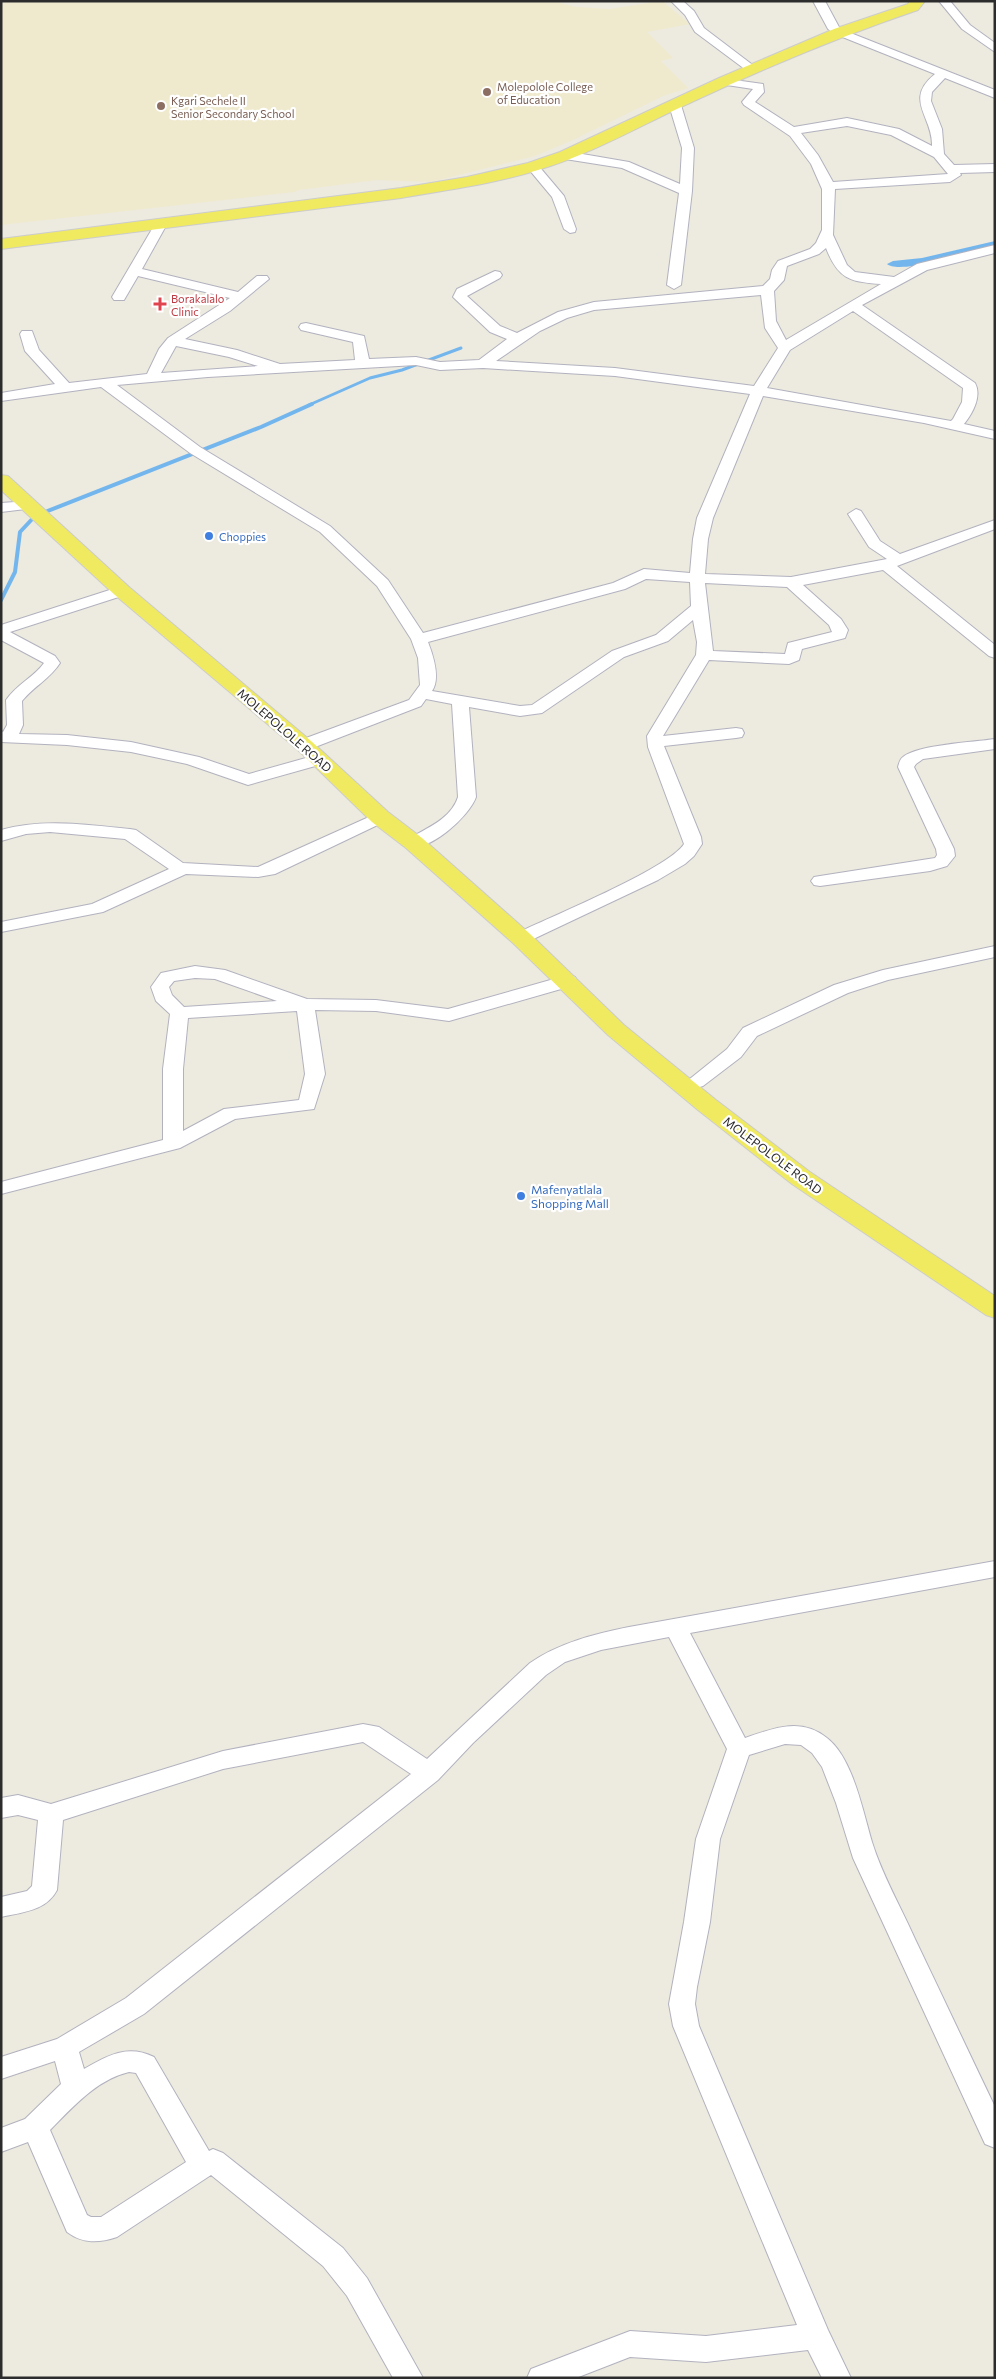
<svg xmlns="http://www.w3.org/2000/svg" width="996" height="2379" viewBox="0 0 996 2379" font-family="Commissioner,sans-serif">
<rect width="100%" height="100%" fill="#edeadf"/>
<!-- education -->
<path fill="#efeace" d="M1,1H552L576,7L609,9L662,1L690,24L647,32L673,58L661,61L688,88L663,96L573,140L535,156L431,182L377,180L299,190L295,192L1,225Z"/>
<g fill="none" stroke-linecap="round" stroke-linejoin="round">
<!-- stream-far1 -->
<path stroke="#73b6ee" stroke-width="3" d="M309,405L370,378L402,370L461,348"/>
<!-- stream -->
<path stroke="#73b6ee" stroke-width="4" d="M1,600L15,572L20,532L35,516L261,427L312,404"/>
<!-- canal -->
<path fill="#73b6ee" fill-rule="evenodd" d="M995,241V247C977,252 898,275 887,264L893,261L922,258Z"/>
<defs>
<g id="minor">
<path d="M671,1H683L694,11L704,28L754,66L756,68L754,70H746L695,32L685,15Z"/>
<path d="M813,1H825L839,27L843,30L995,90V98L945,78L932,92L931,101L942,129L944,154L954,165L995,164V172L960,173L961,175L950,182L835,189L833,235L847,265L855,272L894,277L917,264L995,245V253L927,270L862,305L975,383C982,396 973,413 964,424L995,431V439L924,423L763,396L713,518L708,539L705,574L791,577L887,559L869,547L848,514L856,509L861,511L880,541L900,554L995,520V529L897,566L995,645V658L989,656L883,570L803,585L841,619L848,630L845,638L802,649L799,660L789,664L709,660L663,736L736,728L742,729L744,733L742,737L736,738L664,746L701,837L702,844L694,856L685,864L658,880L527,942H515L512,938L515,934C548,918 668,869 684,844L648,747L647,736L696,655L697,642L693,620L668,641L624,657L542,713L520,716L469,707L476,797C469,817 429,852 408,847L405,843L408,839C427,828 451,819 458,797L452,704L426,699L421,706L310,749H298L296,745L298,741L409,700L420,685L418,658L411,639L377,586L320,532L190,453L101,387L1,401V393L55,384L25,351L20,334L22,331H32L39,350L69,383L147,374L159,349L168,338L230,298L138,276L124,300H114L112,297L155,224L161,220L167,224L142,269L238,292L257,276H267L269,279L230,311L185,339L237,350L280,364L355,360L353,342L301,330L299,327L301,324L306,323L364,336L369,359L416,357L440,362L479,360L507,339L490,332L453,297L457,289L495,271L500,272L502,275L500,278L467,296L500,326L517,333L558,312L594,302L763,286L770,279L772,270L778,261L810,249L816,243L822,230V189L811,164L790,136L744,105L742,102L753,89L720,84L718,81L720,78L763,84L764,92L755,102L794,127L847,118L899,129L932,146C933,116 903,100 935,74L835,34L828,29ZM847,126L891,135L934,157L948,174L833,182L818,155L801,133ZM826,248C838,279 850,282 881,284L786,340L776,321L774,291L784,280L787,266L819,254ZM761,295L765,328L778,348L754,386L615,368L496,361L540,331L567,318L594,310ZM853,311L963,388L962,402L953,419L951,421L767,388L790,350ZM176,346L229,357L258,366L161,373ZM416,365L440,370L483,368L615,376L750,394L697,518L693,539L690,573L644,569L613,583L423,633L388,580L330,526L200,447L117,385L208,377ZM646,579L690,582L691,606L656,635L612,651L532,705L520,706L432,691C441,678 433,655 428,642L625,589ZM705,583L787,587L829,625L832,632L788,643L785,654L713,651Z"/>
<path d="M939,1H950L970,25L995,43V52L962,29Z"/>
<path d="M675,101L681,105L694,148L692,191L681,285L674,289L667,285L679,193L622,168L565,159L559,155L565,151L629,162L680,184L682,148L669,105Z"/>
<path d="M533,163L537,164L564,196L576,229L575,232L570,233L564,229L552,197L527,167Z"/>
<path d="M29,501L36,505L34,508L1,512V503Z"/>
<path d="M122,586L128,588L130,591L128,594L10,632L55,656L60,663C50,679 34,686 22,701L23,725L19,734L67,735L131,742L199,757L249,774L320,754L326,755L328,759L326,763L248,785L187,764L131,752L67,745L1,742V731L3,732L7,725L6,700C17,684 34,677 44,663L1,640V625Z"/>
<path d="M995,739V749L923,759L916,764L914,767L954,849L955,856L947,866L930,871L820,886L814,885L811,881L814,877L820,876L935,858L937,855L936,849L898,767C899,763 900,759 903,757C917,745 974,742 995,739Z"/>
<path d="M380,812L386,813L389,817L386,821L275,874L258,877L186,874L103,912L1,932V922L92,904L169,869L125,839L50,832L26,834L1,841V830C44,818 86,825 130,829L136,830L183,863L258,867Z"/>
<path d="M995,946V957L888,980L848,993L757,1036L741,1057L703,1086L696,1088L689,1086L686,1082L727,1049L743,1028L834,985L883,970Z"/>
<path d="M195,966L225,970L307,999L376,1000L448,1009L568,975L575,977L577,981L575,985L449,1021L376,1011L315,1010L325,1074L314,1109L235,1119L180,1148L1,1194V1182L163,1140V1069L170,1014L156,1001L151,987L161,973ZM195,978L215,979L277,1001L184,1007L172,995L169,987L174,981ZM297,1011L305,1074L299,1100L224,1109L183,1131V1069L188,1018Z"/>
<path d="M995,1561V1577L690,1633L745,1738C774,1728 801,1717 827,1738C853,1758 863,1812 872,1842C882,1875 901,1907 915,1939C942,1995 968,2051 995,2107V2148L985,2144L853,1858L836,1803L822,1767L812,1753L801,1745L785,1744L749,1755L720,1839L710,1922L697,1987L695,2004L699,2026L828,2330L851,2378H822L808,2350L706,2362L630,2357L576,2378H527L531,2369L630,2331L706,2336L797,2325L673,2026L669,2004L684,1922L696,1839L727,1749L669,1637L601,1650L565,1662L546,1675L473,1743L438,1780L144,2014L79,2052L84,2069C108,2055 128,2044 154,2057L209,2151L213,2149L223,2153L343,2248L367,2278L423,2378H393L347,2296L323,2266L211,2175L117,2237C99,2243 83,2244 67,2232L28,2142L1,2152V2128L25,2119L61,2084L55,2061L1,2079V2057L57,2039L126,1998L411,1774L363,1742L223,1769L63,1820L57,1890C46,1911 23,1912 1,1917V1897L27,1891L32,1886L38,1820L18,1815L1,1818V1798L18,1795L51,1804L223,1751L363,1724L379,1727L427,1759L530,1663C559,1643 594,1634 629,1627ZM129,2072L136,2073L186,2162L101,2217H91L87,2215L50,2130C73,2107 96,2080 129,2072Z"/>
</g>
<g id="major">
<path d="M910,1H925L918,10C841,36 767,67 694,101C643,124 592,154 538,170C494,184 447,190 401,198L1,249V239L401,188L467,177L528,163L560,152L719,78L834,29L908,4Z"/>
<path d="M1,475L8,476L129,587L311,741L388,812L422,838L529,933L624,1025L716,1100L810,1172L995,1296V1318L986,1315L792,1184L698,1110L608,1035L513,943L406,848L372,822L297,749L115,595L1,490Z"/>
</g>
</defs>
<!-- minor casing -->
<use href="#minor" stroke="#b2b2bf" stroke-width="2"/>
<!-- major casing -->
<use href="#major" stroke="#ccc" stroke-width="2"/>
<!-- minor -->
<use href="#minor" fill="#fff" fill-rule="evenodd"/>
<!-- major -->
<use href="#major" fill="#f0ea61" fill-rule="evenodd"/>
</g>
<!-- markers -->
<g fill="#8d6e63" stroke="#fff" stroke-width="2">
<circle cx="487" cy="92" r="5"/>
<circle cx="161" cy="106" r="5"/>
</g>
<path fill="#e0444e" stroke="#fff" stroke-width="2" d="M157.5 296.5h5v5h5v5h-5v5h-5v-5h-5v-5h5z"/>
<g fill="#3f7fe0" stroke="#fff" stroke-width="2">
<circle cx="209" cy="536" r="5"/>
<circle cx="521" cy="1196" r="5"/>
</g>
<g text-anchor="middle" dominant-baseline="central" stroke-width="4.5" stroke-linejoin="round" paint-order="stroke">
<!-- far-education labels -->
<g font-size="11" fill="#785e54" stroke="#fff" text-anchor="start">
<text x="497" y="86">Molepolole College<tspan x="497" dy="13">of Education</tspan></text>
<text x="171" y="100">Kgari Sechele II<tspan x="171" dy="13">Senior Secondary School</tspan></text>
</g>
<!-- far-health labels -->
<g font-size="11" fill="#be3a42" stroke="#fff" text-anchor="start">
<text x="171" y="298">Borakalalo<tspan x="171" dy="13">Clinic</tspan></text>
</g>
<!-- far-shop labels -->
<g font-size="11" fill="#366cbe" stroke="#fff" text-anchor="start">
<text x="219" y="536">Choppies</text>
</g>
<!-- street labels -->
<g font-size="12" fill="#2c2c2c" stroke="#fff">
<text transform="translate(285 730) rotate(41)">MOLEPOLOLE ROAD</text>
<text transform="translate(773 1155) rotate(37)">MOLEPOLOLE ROAD</text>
</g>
<!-- shop labels -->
<g font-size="12" fill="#366cbe" stroke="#fff" text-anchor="start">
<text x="531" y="1189">Mafenyatlala<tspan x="531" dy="14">Shopping Mall</tspan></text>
</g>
</g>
<!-- border -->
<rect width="996" height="2379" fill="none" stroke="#2c2c2c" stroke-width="5"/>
</svg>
